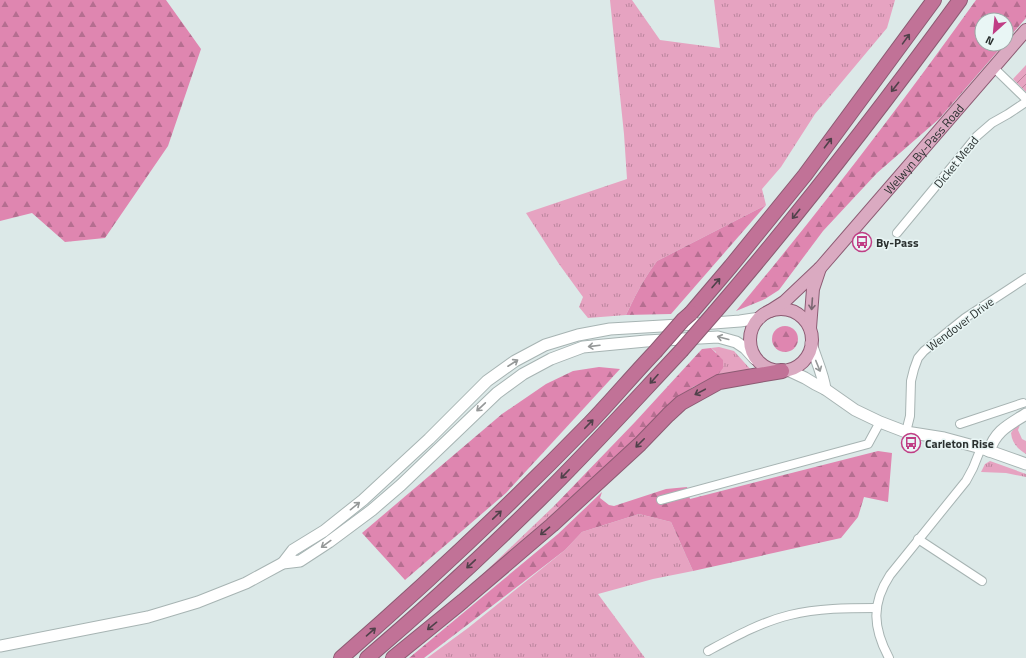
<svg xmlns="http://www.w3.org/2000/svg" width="1026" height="658" viewBox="0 0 1026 658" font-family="'Titillium Web',sans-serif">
<defs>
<pattern id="grass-tufts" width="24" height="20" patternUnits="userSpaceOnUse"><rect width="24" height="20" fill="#e6a3c1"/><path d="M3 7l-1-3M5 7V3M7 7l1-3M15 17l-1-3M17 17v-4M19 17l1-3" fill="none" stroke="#bb859d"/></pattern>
<pattern id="forest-firs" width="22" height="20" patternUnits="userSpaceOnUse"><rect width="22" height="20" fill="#df86b0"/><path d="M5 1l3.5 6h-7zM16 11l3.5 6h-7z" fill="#b56e90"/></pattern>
<pattern id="garden-furrows" width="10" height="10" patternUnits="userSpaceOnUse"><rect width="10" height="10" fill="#e6a3c1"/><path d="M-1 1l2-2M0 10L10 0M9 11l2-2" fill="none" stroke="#bb859d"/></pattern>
</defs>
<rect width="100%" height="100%" fill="#dce9e8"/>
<!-- grass -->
<g fill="url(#grass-tufts)">
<path d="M610,0H632L660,40L720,48L714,0H895L887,28L815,114L781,167L762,189L766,205L657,261C644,278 635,296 626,315L588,318L579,307L583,297L559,264L526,213L627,179L624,134Z"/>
<path d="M719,347L734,351L752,371L718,379L716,352L711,348Z"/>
<path d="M1020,425L1018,430L1022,439L1026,441V454C1017,448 1012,443 1011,433L1015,427Z"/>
<path d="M990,461L1026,474V477L1006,473L981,472L985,464Z"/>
<path d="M555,505L561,510L463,593Z"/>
<path d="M639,514L671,522L693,571L653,579L598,594L645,658H427L468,628L565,550L582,532Z"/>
</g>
<!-- forest -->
<g fill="url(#forest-firs)">
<path d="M0,0H166L201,49L168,146L105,238L65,242L32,213L0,221Z"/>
<path d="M976,0H1026V18L1006,41V20H982V44H1004L939,119L877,173L823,231L779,290L765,299L736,311C820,211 900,106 976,0Z"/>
<path d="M766,205L671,314L626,315C635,296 644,278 657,261Z"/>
<circle cx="785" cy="339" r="13"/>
<path d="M711,348L723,360V368L717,376L693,387L683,394L561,510L555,505L635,422L702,349Z"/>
<path d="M599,367L620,369L506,493L405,580L362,533L502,414L546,384L573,371Z"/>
<path d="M878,451L892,453L888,502L864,497L858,517L841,538L693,571L671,522L639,514L582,532L565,550L424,658H409L558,534L602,492L600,498L609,505L614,506L666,489L687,487L690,499Z"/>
</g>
<!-- garden -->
<path fill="url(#garden-furrows)" d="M1026,65V92L1013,79Z"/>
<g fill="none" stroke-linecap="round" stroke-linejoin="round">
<defs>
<g id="street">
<path d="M993,67L1026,99"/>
<path d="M897,233L955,163L977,136L992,123L1008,114L1026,102"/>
<path d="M960,424L1023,403"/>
<path d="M906,432L910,416L911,381L914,369L918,358L924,351L965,318L1026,278"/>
<path d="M661,500L868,444L880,422"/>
<path d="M918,539L982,581"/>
<path d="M708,651C734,637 761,622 790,615C818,608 848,608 876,608"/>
<path d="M889,658C873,628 871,604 890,575L966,481L973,468L981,448"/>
</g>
<g id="secondary">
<path d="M811,343C815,358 823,373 825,389"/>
<path d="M788,370L805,378L815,384L825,389L855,410L880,422L906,432L944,438L981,448L1026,464"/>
<path d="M989,451C996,430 1009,425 1026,414"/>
<path d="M283,563L293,550L324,531L363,500L429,439L487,381L515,361L545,345L578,335L610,329L714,323L740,321L760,318"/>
<path d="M0,646L148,617L198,602L246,583L283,563L300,561L329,542L372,510L401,485L497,393L523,374L551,359L583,347L646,341L718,337L736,342L745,348L755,359"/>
</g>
<g id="primary">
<circle cx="781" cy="340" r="31"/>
<path id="s1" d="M770,311L784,302L821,267L1026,30"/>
<path d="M810,328L813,289L820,268"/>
</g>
<g id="highway">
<path d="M715,312C801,212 882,107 960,0"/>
<path d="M691,313L731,266L805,175L934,0"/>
<path d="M341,658C427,583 510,505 590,423C612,400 633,375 655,352"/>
<path d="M367,658C426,608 484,554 539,500C588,452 634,401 681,351"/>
<path d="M393,658L463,601L552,525L640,444L668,415L681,403L719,382L782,371"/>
</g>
</defs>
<!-- street casing -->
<use href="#street" stroke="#a7b4b3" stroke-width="10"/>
<!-- secondary casing -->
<use href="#secondary" stroke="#a7b4b3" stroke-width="13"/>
<!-- primary casing -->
<use href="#primary" stroke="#8c5b73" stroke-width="14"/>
<!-- highway casing -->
<use href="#highway" stroke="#8c5b73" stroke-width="16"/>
<!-- street -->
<use href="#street" stroke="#fff" stroke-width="8"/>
<!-- secondary -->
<use href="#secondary" stroke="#fff" stroke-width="11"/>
<!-- primary -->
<use href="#primary" stroke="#daaac1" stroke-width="12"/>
<!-- highway -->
<use href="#highway" stroke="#c17297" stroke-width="14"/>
<defs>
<g id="highway-bridge">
<path d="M681,351L715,312"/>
<path d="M655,352L683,320L691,313"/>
</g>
</defs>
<!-- highway-bridge casing -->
<use href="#highway-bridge" stroke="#8c5b73" stroke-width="16" stroke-linecap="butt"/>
<!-- highway-bridge -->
<use href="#highway-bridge" stroke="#c17297" stroke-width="14"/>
</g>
<!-- one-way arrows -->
<defs><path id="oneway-shaft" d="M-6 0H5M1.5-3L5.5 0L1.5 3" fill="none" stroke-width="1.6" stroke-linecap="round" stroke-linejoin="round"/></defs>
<g stroke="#50414a">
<use href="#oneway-shaft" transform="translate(906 39) rotate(-54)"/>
<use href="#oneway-shaft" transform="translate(895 87) rotate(128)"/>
<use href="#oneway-shaft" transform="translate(828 143) rotate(-53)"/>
<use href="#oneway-shaft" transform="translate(796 214) rotate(129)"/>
<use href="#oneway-shaft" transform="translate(716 283) rotate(-49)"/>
<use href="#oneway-shaft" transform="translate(654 379) rotate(132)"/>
<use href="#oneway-shaft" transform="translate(700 392) rotate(152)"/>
<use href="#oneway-shaft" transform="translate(589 424) rotate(-46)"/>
<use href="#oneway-shaft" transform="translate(640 443) rotate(135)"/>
<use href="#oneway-shaft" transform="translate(565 474) rotate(134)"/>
<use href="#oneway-shaft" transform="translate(497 515) rotate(-44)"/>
<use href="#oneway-shaft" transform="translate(545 531) rotate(140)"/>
<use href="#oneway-shaft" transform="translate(471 564) rotate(137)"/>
<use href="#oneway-shaft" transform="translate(432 626) rotate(141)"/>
<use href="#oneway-shaft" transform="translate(371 632) rotate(-41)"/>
</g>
<use stroke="#7a6771" href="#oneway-shaft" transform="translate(812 304) rotate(94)"/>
<g stroke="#959898">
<use href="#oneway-shaft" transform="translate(723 338) rotate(-165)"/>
<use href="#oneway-shaft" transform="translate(594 346) rotate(173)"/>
<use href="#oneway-shaft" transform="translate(513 363) rotate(-33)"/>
<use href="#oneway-shaft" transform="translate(818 366) rotate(68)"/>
<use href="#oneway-shaft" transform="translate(481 407) rotate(137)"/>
<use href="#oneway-shaft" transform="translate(355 506) rotate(-39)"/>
<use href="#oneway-shaft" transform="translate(326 544) rotate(144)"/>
</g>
<!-- icons -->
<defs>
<symbol id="bus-ring" viewBox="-11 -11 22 22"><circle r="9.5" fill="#e9f6f5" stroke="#c03e85" stroke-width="1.5"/><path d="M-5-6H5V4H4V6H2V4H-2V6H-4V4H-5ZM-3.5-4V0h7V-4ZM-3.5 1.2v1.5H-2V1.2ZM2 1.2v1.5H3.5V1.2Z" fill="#c03e85"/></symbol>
</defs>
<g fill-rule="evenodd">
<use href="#bus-ring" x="851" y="231" width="22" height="22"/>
<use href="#bus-ring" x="900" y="432" width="22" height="22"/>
</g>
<g text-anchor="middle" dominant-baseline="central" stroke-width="3" stroke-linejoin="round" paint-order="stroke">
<!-- street labels -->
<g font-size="12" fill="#2b3130" stroke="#e9f6f5">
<text stroke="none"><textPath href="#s1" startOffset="224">Welwyn By-Pass Road</textPath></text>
<text transform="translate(956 162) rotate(-51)">Dicket Mead</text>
<text transform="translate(960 324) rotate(-37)">Wendover Drive</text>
</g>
<!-- poi labels -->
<g font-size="12" font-weight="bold" fill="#2b3130" stroke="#e9f6f5" text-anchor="start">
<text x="876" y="242">By-Pass</text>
<text x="925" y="443">Carleton Rise</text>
</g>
</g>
<!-- north arrow -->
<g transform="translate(994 32) rotate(207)"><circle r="19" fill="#e9f6f5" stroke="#9da7a6"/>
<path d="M0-3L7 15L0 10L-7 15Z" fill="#c03e85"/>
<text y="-6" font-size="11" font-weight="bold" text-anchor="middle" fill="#2b3130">N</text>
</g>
</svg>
